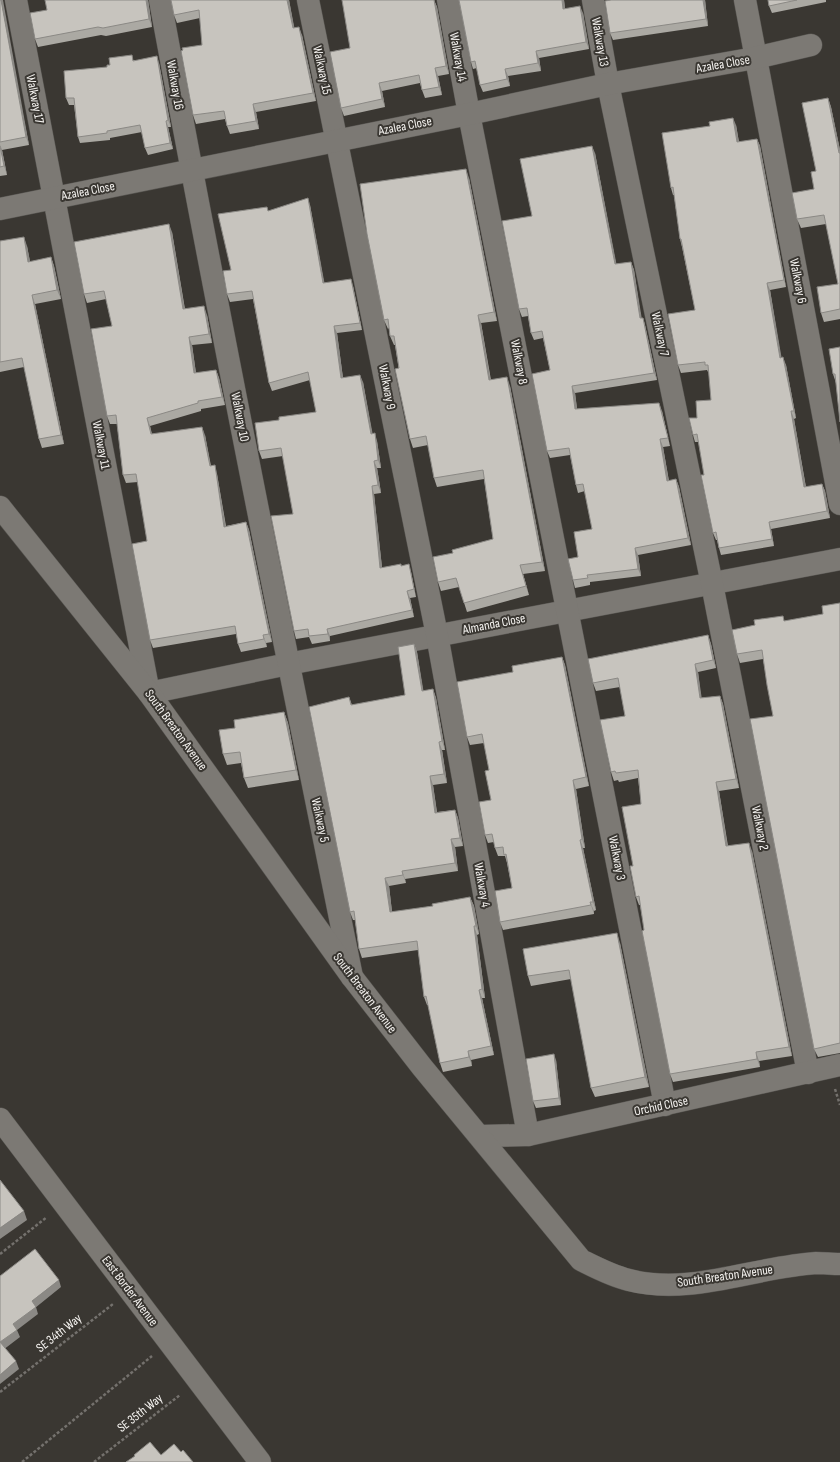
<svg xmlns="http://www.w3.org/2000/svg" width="840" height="1462" viewBox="0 0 840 1462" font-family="'Sofia Sans Condensed',sans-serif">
<rect width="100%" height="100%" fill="#3a3732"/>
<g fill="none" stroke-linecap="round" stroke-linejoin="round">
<defs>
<g id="minor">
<path d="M16,0L149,693L288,664L840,559"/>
<path d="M160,0C220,326 286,652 352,977"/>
<path d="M308,0L437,635L528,1135"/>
<path d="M448,0L469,114L665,1105"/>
<path d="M593,0L608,84L712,584L808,1073"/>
<path d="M745,0L840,504"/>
<path d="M0,209L469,114L608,84L755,58L811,45"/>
<path d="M480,1136L528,1135L840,1065"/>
</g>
<g id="tertiary">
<path d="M0,507L149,693L352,977L422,1067L581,1260C597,1268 612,1276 629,1280C690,1296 754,1267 816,1263C824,1263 832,1264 840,1264"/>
<path d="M0,1119L260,1462"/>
</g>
</defs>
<!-- minor casing -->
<use href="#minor" stroke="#585652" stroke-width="23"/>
<!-- tertiary casing -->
<use href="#tertiary" stroke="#585652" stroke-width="23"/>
<!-- path -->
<g stroke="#74716d" stroke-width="2.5" stroke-dasharray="3 2" stroke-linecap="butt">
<path d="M835,1089L840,1105"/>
<path d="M0,1254L47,1217"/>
<path d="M0,1392L113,1304"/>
<path d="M22,1462L152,1356"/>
<path d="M94,1462L180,1395"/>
</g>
<!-- minor -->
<use href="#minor" stroke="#7c7974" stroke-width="22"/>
<!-- tertiary -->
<use href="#tertiary" stroke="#7c7974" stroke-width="22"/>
</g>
<!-- wall -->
<g fill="#aba9a3">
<path d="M0,0L29,145L2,150L7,175L0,176Z"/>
<path d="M148,0L152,27L106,36L101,35L38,47L35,39L47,10Z"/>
<path d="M171,0H289L294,28L302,35L316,101L256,112L259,129L230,134L227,126L225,119L196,124L193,115L202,45L200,18L177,23L174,15Z"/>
<path d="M434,0L437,7L449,74L438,76L442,95L425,98L422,90L420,83L382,91L385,107L344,116L341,108L350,48Z"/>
<path d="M459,0H564L565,9L583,13L589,49L539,58L541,71L508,76L510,86L483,92L480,85L477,68L473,69L471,62Z"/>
<path d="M611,0H705L708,26L613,40L610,33Z"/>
<path d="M768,0H826V2L772,13L769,6Z"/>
<path d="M134,60L159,63L171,127H168L173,149L148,155L145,148L142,132L110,138V140L80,143L78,137L74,105H69L66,98L107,67Z"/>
<path d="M828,98L831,107L840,150V319L824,322L821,313L838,284L826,224L801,228L797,219L814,189L816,171Z"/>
<path d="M736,125L739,142L757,139L760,146L786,287L770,290L781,358L786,365L796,418L794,419L806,487L822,484L825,491L830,518L771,529L774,546L721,555L719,548L717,540H716L713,533L699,442H695L693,435L697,418L711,400L709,372H708L707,370L681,373L678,365L695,310L682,247L680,239L674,195H673L671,188L710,126Z"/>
<path d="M595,153L616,264L631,262L634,270L641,318H643L645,325L657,380L575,393L577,409L662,411L670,446L663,447L669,481L676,479L679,487L691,545L638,555L641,576L590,582V585L575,588L573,580L578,557L592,529L585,491L578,493L576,485L570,455L550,458L547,451L550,370L543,338L534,340L531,333L528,316L522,317L519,309L532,216Z"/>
<path d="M469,178L497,321L481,323L491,380L510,386L545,571L523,574L529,595L467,612L459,587L441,591L438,582L453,553L493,539L484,479L437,487L434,478L428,445L413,448L410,439L395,345H394L390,336L389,328L388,329L384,320Z"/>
<path d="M310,205L324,283L353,286L362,330L337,333L343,378L363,382L372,433L377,441L381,468H377L381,493L374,494L382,568L402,566L411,572L416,597L410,598L414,617L330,636V641L312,644L309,637L296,639L294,631L293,514L283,456L262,459L259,451L279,420L316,412L310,380L272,391L269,383L253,299L230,302L227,294L231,270L268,211Z"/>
<path d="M172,232L185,309L207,315L212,343L192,345L196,373L216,370L219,378L225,405L201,409V411L150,426L152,434L205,435L211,466L217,474L226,526L246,522L249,530L272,642L266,643L267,647L241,652L238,644L236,634L153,648L150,640L147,541L138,482L126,483L123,475L117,424H110L107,416L112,326L106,299L87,303L84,294Z"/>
<path d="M0,241L27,246L30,262L51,257L54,266L61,299L35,304L64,444L42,448L39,439L24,367L0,372Z"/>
<path d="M840,347L836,383L833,374Z"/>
<path d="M840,603V1053L818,1057L814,1049L773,716L763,659L740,663L737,654L785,621L823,614Z"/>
<path d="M708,635L711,644L716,668L698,672L701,698L720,696L723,704L739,788L719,791L728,846L752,851L792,1056L759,1061L760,1067L673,1082L670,1074L640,905H639L636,897L633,866L641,804L638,778L619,782L618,780L614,781L611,772L625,716L620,687L596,691L593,683Z"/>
<path d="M414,644L417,652L423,691L433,689L436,698L445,750H442L447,783L433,785L437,812L455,810L458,818L463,846L455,847L458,871L405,879L406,883L389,886L392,912L433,906L470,897L474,906L479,934L477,935L485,998H482L494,1055L471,1060L472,1066L443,1072L440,1063L428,1005H427L424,997L418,950L362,958L359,949L355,920H353L350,912L349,697L352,705L405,695Z"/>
<path d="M562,657L565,665L589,786L576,789L585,848H583L596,910L594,911V914L503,930L500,922L512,888L507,863L505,856H498L495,848L494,842L488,843L485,835L491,800L489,770L484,743L470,745L467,737L513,672Z"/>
<path d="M284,712L288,723L299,780L248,788L244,778L241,763L227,765L223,754L235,728Z"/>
<path d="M620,943L649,1087L595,1097L591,1088L571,979L531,986L528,976Z"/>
<path d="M556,1060L561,1105L536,1108L533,1101Z"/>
</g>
<!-- shaded-wall -->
<g fill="#8b8985">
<path d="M1,0H3L29,145L26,137Z"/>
<path d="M146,0H148L152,27L149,19Z"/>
<path d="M287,0H289L296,36L293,28Z"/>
<path d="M434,0L437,7L449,74L446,66Z"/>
<path d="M562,0H564L566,16L563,9Z"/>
<path d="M703,0H705L708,26L706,19Z"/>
<path d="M580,6L583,13L589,49L586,42Z"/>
<path d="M299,27L302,35L316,101L313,93Z"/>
<path d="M536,51L539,58L541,71L538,63Z"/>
<path d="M157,56L159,63L171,127L168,120Z"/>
<path d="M435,68L438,76L442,95L439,87Z"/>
<path d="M505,69L508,76L510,86L507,79Z"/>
<path d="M379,83L382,91L385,107L382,99Z"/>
<path d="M828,98L831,107L840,150V155Z"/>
<path d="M253,104L256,112L259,129L256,121Z"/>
<path d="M733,118L736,125L740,149L737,142Z"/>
<path d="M166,121L168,127L173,149L170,143Z"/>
<path d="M757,139L760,146L786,287L784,280Z"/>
<path d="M0,144L2,150L7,175L4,166Z"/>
<path d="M592,146L595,153L618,272L615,264Z"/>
<path d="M466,169L469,178L497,321L494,312Z"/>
<path d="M308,198L310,205L326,291L323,283Z"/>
<path d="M169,224L172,232L186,317L183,309Z"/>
<path d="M24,237L27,246L32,271L28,262Z"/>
<path d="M51,257L54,266L61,299L57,290Z"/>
<path d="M631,262L634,270L643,326L640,318Z"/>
<path d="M351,279L353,286L362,330L360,323Z"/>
<path d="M767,283L770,290L783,366L780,358Z"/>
<path d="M32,295L35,304L64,444L61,435Z"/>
<path d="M204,306L207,315L212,343L209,334Z"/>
<path d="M478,315L481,323L492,389L489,380Z"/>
<path d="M643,318L645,325L657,380L654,373Z"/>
<path d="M334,326L337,333L344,386L341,378Z"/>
<path d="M189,337L192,345L197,381L194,373Z"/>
<path d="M783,357L786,365L796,418L794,411Z"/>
<path d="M216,370L219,378L225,405L222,397Z"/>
<path d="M360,375L363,382L374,441L371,434Z"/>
<path d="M507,377L510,386L545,571L542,562Z"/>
<path d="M572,386L575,393L578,416L575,409Z"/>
<path d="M659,403L662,411L670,446L668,438Z"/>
<path d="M791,411L794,419L807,494L804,487Z"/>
<path d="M147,418L150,426L153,442Z"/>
<path d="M202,427L205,435L212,474L210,466Z"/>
<path d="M375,433L377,441L381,468L378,460Z"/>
<path d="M660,439L663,447L670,488L667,481Z"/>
<path d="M374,461L377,468L381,493L378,485Z"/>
<path d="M215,465L217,474L227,535L224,527Z"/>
<path d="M676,479L679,487L691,545L688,538Z"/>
<path d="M822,484L825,491L830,518L827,511Z"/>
<path d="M372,486L374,494L383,576L380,568Z"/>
<path d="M246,522L249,530L272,642L269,634Z"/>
<path d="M769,522L771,529L774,546L772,539Z"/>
<path d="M635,548L638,555L641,576L638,569Z"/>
<path d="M409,564L411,572L416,597L414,589Z"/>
<path d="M520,565L523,574L529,595L526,586Z"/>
<path d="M407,591L410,598L414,617L412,610Z"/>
<path d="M327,629L330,636V641L328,634Z"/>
<path d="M263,635L266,643L267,647L264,639Z"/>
<path d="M708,635L711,644L716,668L713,660Z"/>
<path d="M414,644L417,652L425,700L422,691Z"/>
<path d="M562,657L565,665L589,786L586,777Z"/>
<path d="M695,664L698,672L703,707L700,698Z"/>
<path d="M433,689L436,698L445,750L442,741Z"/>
<path d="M720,696L723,704L739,788L736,779Z"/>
<path d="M284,712L288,723L299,780L296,770Z"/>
<path d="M439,742L442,750L447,783L444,774Z"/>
<path d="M430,776L433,785L438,821L435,813Z"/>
<path d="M573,780L576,789L585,848L582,839Z"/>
<path d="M716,782L719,791L729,855L726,846Z"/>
<path d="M455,810L458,818L463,846L460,838Z"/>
<path d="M451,839L455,847L458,871L455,863Z"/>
<path d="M580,840L583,848L596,910L593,902Z"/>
<path d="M749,843L752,851L792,1056L789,1047Z"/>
<path d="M402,871L405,879L406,883L403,875Z"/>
<path d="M385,878L389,886L393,920L390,912Z"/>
<path d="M470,897L474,906L479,934L476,926Z"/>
<path d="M590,902L594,911V914Z"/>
<path d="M474,926L477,935L485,998L482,989Z"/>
<path d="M617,933L620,943L649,1087L645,1077Z"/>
<path d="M479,990L482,998L494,1055L491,1046Z"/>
<path d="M468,1051L471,1060L472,1066L469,1057Z"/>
<path d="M756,1052L759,1061L760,1067L757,1059Z"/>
<path d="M554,1054L556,1060L561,1105L559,1098Z"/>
<path d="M24,1211L27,1220L0,1239V1228Z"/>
<path d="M59,1280L61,1287L35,1308L36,1307L38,1314L17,1330L20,1337L3,1350L0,1342L13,1324L32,1301Z"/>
<path d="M16,1361L19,1369L0,1384V1375Z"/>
</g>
<!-- building -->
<g fill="#c7c4be" stroke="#8b8985">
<path d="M0,0H1L26,137L0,142Z"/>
<path d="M45,0H146L149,19L103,28L98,27L35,39L30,13L47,10Z"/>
<path d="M171,0H287L293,28L299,27L313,93L253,104L256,121L227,126L224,111L193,115L181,51L183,50L182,48L202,45L199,10L174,15Z"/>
<path d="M342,0H434L446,66L435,68L439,87L422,90L419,75L379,83L382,99L341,108L330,52L350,48Z"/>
<path d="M459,0H562L563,9L580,6L586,42L536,51L538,63L505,69L507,79L480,85L475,61L471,62Z"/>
<path d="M611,0H703L706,19L610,33L605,1Z"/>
<path d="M768,0H797L769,6Z"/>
<path d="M132,55L133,61L157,56L168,120L166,121L170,143L145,148L140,125L107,131V133L78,137L74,98H66L64,71L107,67V65H110L109,58Z"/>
<path d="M828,98L839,153H840V309L821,313L817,287L838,284L824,215L797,219L792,193L814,189L811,172L816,171L802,103Z"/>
<path d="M733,118L737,142L757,139L784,280L767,283L780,358L783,357L794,411H791L804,487L822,484L827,511L769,522L772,539L719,548L716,532L713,533L701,475H704L697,434L693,435L689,418H697L696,401L711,400L708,365H705V362L678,365L668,314L695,310L681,239H680L673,187L671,188L662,133L710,126L709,122Z"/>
<path d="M0,146L4,166L0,167Z"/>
<path d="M592,146L615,264L631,262L640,318H643L654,373L572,386L575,409L659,403L668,438L660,439L667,481L676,479L688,538L635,548L638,569L587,575L588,578L573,580L568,559L578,557L574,532L592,529L583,484L576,485L569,448L547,451L532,374L550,370L542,331L531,333L527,308L519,309L502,221L532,216L520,159Z"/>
<path d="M466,169L494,312L478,315L489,380L507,377L542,562L520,565L526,586L464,603L456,578L438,582L433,557L453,553L452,550L493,539L483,470L434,478L426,436L410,439L395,369L399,368L394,336H390L388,319L384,320L367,234L360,184Z"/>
<path d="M308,198L323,283L351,279L360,323L334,326L341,378L360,375L371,434L375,433L378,460L374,461L378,485L372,486L380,568L401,564V566L409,564L414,589L407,591L412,610L327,629L328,634L309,636L308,629L294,631L271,516L293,514L281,448L259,451L255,423L279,420V417L316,412L308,372L269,383L252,291L227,294L223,271L231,270L218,214L267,207L268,211Z"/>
<path d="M169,224L183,309L204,306L209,334L189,337L194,373L216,370L222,397L198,401V403L147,418L151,434L202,427L210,466L215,465L224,527L246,522L269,634L263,635L264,639L238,644L235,626L150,640L132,544L147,541L136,474L123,475L116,415L107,416L91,329L112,326L104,291L84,294L74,242Z"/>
<path d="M24,237L28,262L51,257L57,290L32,295L61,435L39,439L22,358L0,362V241Z"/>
<path d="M840,347V422L835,374H833L829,349Z"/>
<path d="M840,603V1043L814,1049L750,719L773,716L767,685L762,650L737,654L732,630L755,625L754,620L783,616L784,621L823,614L822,606Z"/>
<path d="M708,635L713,660L695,664L700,698L720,696L736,779L716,782L726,846L749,843L789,1047L756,1052L757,1059L670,1074L642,931L644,930L639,896L636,897L630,866H633L622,807L641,804L638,770L616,773L615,771L611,772L600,720L625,716L618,678L593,683L588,659Z"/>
<path d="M414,644L422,691L433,689L442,741L439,742L444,774L430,776L435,813L455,810L460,838L451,839L455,863L402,871L403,875L385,878L390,912L433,906L432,904L470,897L476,926H474L482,989L479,990L491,1046L468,1051L469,1057L440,1063L426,996L424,997L417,941L359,949L354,911L350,912L309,707L349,697L351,705L405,695L398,647Z"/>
<path d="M562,657L586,777L573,780L582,839L580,840L593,902H590L591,905L500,922L495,891L512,888L506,854L504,855L503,847L495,848L492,834L485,835L479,802L491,800L485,771L489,770L482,734L467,737L457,682L513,672L512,666Z"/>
<path d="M284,712L296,770L244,778L240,752L223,754L219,730L235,728L234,720Z"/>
<path d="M617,933L645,1077L591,1088L569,970L528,976L523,949Z"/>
<path d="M554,1054L559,1098L533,1101L526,1059Z"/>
<path d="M0,1180L24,1211L0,1228Z"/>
<path d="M35,1249L59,1280L32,1301L36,1307L13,1324L17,1330L0,1342L16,1361L0,1375V1276Z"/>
<path d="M150,1442L161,1455L174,1444L181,1452L183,1450L193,1462H126L135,1456L134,1455Z"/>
</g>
<g text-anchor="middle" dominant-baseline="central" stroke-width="4" stroke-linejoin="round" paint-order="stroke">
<!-- street labels -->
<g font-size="13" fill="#f6f4f1" stroke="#3a3732">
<text transform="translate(600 42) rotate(80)">Walkway 13</text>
<text transform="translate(458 57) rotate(80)">Walkway 14</text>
<text transform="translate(723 64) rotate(-10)">Azalea Close</text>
<text transform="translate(322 70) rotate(78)">Walkway 15</text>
<text transform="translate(175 85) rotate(80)">Walkway 16</text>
<text transform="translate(35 99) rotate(79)">Walkway 17</text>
<text transform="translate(405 126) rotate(-11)">Azalea Close</text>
<text transform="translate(88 191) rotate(-11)">Azalea Close</text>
<text transform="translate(798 281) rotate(79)">Walkway 6</text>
<text transform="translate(660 334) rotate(78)">Walkway 7</text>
<text transform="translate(519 362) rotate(79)">Walkway 8</text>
<text transform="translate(387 387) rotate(79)">Walkway 9</text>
<text transform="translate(240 417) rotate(79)">Walkway 10</text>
<text transform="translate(101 445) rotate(79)">Walkway 11</text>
<text transform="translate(494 624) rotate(-11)">Almanda Close</text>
<text transform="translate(176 730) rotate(54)">South Breaton Avenue</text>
<text transform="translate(320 820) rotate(78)">Walkway 5</text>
<text transform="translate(760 828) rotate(79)">Walkway 2</text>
<text transform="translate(617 858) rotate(79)">Walkway 3</text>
<text transform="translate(482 885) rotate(80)">Walkway 4</text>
<text transform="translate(365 993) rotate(53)">South Breaton Avenue</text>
<text transform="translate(661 1106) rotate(-12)">Orchid Close</text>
<text transform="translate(725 1276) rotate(-8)">South Breaton Avenue</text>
<text transform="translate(130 1291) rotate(53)">East Border Avenue</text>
<text transform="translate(59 1333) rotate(-38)">SE 34th Way</text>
<text transform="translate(140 1413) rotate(-38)">SE 35th Way</text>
</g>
</g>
</svg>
